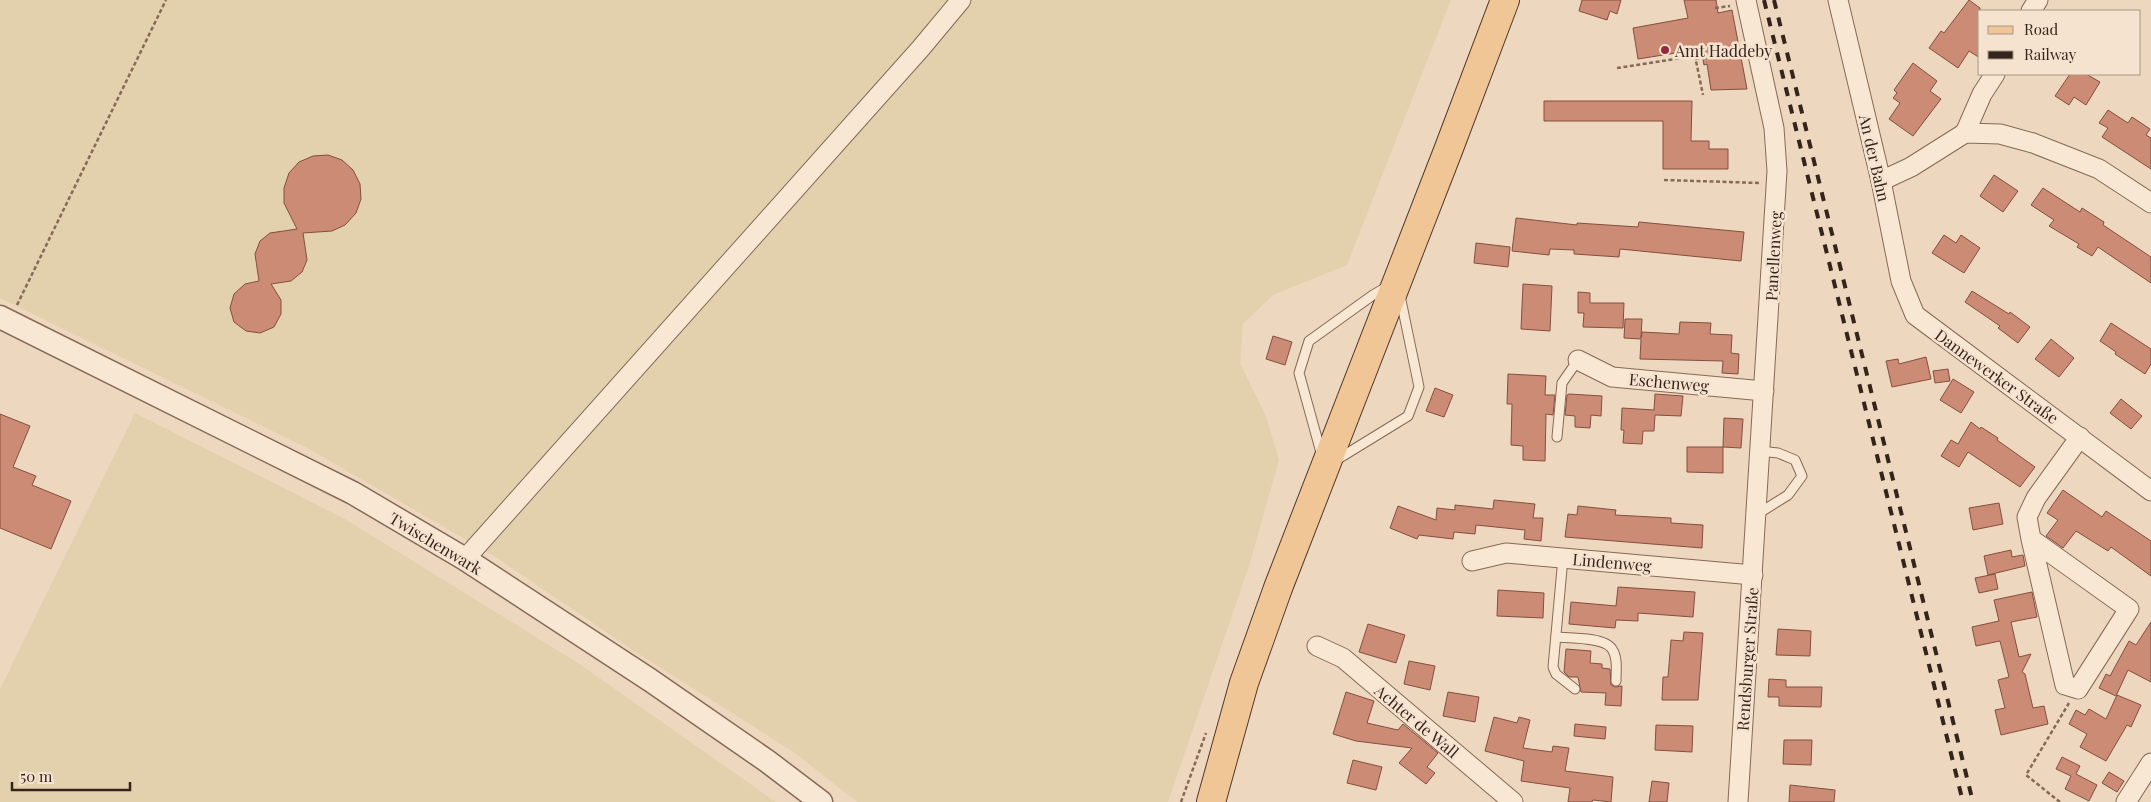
<svg xmlns="http://www.w3.org/2000/svg" width="2151" height="802" viewBox="0 0 2151 802" font-family="'Playfair Display',serif">
<rect width="100%" height="100%" fill="#edd8bf"/>
<!-- farmland -->
<g fill="#e3d1ad">
<path d="M0,0H1451L1347,265L1273,295L1243,324L1240,363L1266,416L1279,460L1250,563L1168,802H857L795,753L634,651L494,556L309,449L0,298Z"/>
<path d="M135,413L345,519L578,663L776,802H0V689Z"/>
</g>
<!-- building -->
<g fill="#cb8b75" stroke="#854e3e">
<path d="M1582,0H1621L1617,14L1610,11L1607,20L1579,11Z"/>
<path d="M1684,0H1716L1718,13L1732,10L1747,89L1711,90L1707,64L1704,65L1701,49L1638,59L1633,28L1688,18Z"/>
<path d="M1969,0L1980,8V58L1969,51L1958,68L1929,48L1941,31L1944,33Z"/>
<path d="M1913,63L1937,81L1930,91L1941,99L1913,136L1889,119L1900,103L1893,98L1897,93L1894,90Z"/>
<path d="M2070,74H2086L2100,82L2086,105L2074,97L2069,105L2055,96Z"/>
<path d="M1544,101H1692L1691,141H1709V149H1728V169H1663V121H1544Z"/>
<path d="M2108,110L2128,123L2132,117L2150,129L2146,135L2151,138V169L2102,137L2108,128L2099,123Z"/>
<path d="M328,155L342,160L353,170L360,184L361,199L356,213L345,225L332,231L303,233L307,260L302,272L291,281L271,284L281,300V314L274,327L260,333L246,331L234,322L230,308L234,294L245,284L259,281L255,254L260,241L270,233L297,229L284,203V188L289,173L299,162L313,156Z"/>
<path d="M1994,175L2018,191L2003,212L1980,196Z"/>
<path d="M2043,188L2080,212L2082,208L2104,222L2103,225L2151,257V283L2098,247L2092,256L2077,247L2079,244L2049,226L2054,220L2031,205Z"/>
<path d="M1516,218L1577,225V223L1638,227L1639,222L1744,232L1741,261L1620,249L1619,257L1574,254V250L1550,249L1549,255L1512,251Z"/>
<path d="M1944,235L1956,243L1961,235L1980,248L1964,273L1932,253Z"/>
<path d="M1476,243L1510,247L1508,267L1474,263Z"/>
<path d="M1523,284L1552,286L1550,331L1521,329Z"/>
<path d="M1972,291L2009,314L2010,312L2030,327L2018,343L1998,328L2000,326L1965,302Z"/>
<path d="M1578,292L1590,293V303H1624L1623,328L1583,327L1584,313H1578Z"/>
<path d="M1625,319H1642L1641,338L1642,332L1679,334L1680,322L1711,323L1710,334L1732,335L1731,353L1739,354L1738,374L1722,373L1723,361L1640,359L1641,339L1624,338Z"/>
<path d="M2111,323L2151,349V364L2145,374L2115,354L2116,352L2100,341Z"/>
<path d="M1273,336L1292,342L1285,365L1266,359Z"/>
<path d="M2051,339L2074,358L2059,377L2035,359Z"/>
<path d="M1926,357L1931,379L1892,387L1886,361L1898,359L1899,364Z"/>
<path d="M1948,369L1950,381L1935,383L1933,371Z"/>
<path d="M1508,374L1546,376L1545,395H1555L1553,415L1546,414L1545,461L1523,460V446L1511,445L1512,404H1507Z"/>
<path d="M1953,379L1974,392L1961,413L1940,400Z"/>
<path d="M1435,388L1453,395L1444,417L1426,411Z"/>
<path d="M1569,394L1602,396L1601,416L1591,415L1590,428L1575,427V416L1565,415L1567,395Z"/>
<path d="M1655,394L1683,396L1681,416L1655,415L1654,431H1643L1642,444L1623,443L1624,430H1621L1622,408L1654,410Z"/>
<path d="M2121,399L2142,416L2131,429L2110,413Z"/>
<path d="M0,414L30,426L13,467L36,476L32,485L71,501L51,549L0,528Z"/>
<path d="M1724,418L1743,419L1741,448L1723,447Z"/>
<path d="M1971,422L1980,429L1981,427L1998,438L1997,440L2035,467L2020,487L1968,452L1959,467L1941,456L1951,440L1958,444Z"/>
<path d="M1687,447H1723V473L1687,472Z"/>
<path d="M2063,490L2102,517L2106,511L2151,541V576L2111,547L2108,551L2076,531L2063,548L2046,536L2058,520L2047,513Z"/>
<path d="M1494,500L1535,504L1533,518H1543L1541,541L1524,539L1525,530L1476,525L1475,534L1454,532L1453,539L1419,535L1417,539L1390,528L1398,506L1436,520L1437,508L1455,510V505L1493,509Z"/>
<path d="M1999,503L2003,524L1973,530L1969,508Z"/>
<path d="M1578,506L1616,510L1615,515L1671,518V523L1703,525L1702,548L1565,537L1568,514L1577,515Z"/>
<path d="M2011,550L2012,557L2023,555L2025,566L1988,575L1984,556Z"/>
<path d="M1995,574L1998,589L1979,593L1975,578Z"/>
<path d="M1618,587L1695,592L1693,617L1638,613V621L1616,620L1615,628L1569,624L1571,602L1616,606Z"/>
<path d="M1498,590L1544,593L1543,618L1497,616Z"/>
<path d="M2032,592L2037,617L2011,622L2019,657L2031,654L2022,672L2025,674L2033,708L2044,706L2048,724L2001,735L1995,710L2005,708L1998,680L2009,677L2000,641L1976,646L1972,627L1999,621L1994,600Z"/>
<path d="M2151,622V682L2128,670L2116,696L2099,688L2106,674L2110,676L2129,641L2136,645Z"/>
<path d="M1368,624L1405,635L1396,663L1359,652Z"/>
<path d="M1778,629L1811,631L1810,656L1776,655Z"/>
<path d="M1684,632L1703,633L1698,700H1662L1663,677H1668L1671,640L1683,641Z"/>
<path d="M1566,649L1591,651L1590,663L1602,664V668L1610,669L1611,685L1615,687L1622,686L1621,706L1605,705L1606,693L1581,692L1578,677H1569L1564,672Z"/>
<path d="M1409,661L1435,666L1430,690L1404,684Z"/>
<path d="M1769,679L1786,680V687H1822L1821,707L1779,706V697H1768Z"/>
<path d="M1346,692L1374,701L1367,723L1398,730L1403,724L1438,753L1427,767L1435,773L1426,784L1399,763L1412,748L1356,741L1333,734Z"/>
<path d="M1448,692L1479,697L1475,722L1443,716Z"/>
<path d="M2117,695L2141,705L2131,727L2127,725L2106,761L2080,747L2087,734L2069,724L2076,710L2085,715L2089,709L2106,719Z"/>
<path d="M1494,717L1517,723L1519,717L1530,720L1523,748L1552,752L1553,746L1569,748L1565,771L1613,777L1611,802L1593,800L1592,802H1568L1570,788L1521,781L1524,761L1485,751Z"/>
<path d="M1575,724L1606,727L1605,739L1574,736Z"/>
<path d="M1656,725L1693,726L1692,752L1655,750Z"/>
<path d="M1784,740H1812L1811,765L1783,764Z"/>
<path d="M2062,757L2080,766L2076,774L2097,785L2089,801L2065,789L2071,776L2056,769Z"/>
<path d="M1353,760L1382,767L1376,790L1347,783Z"/>
<path d="M2109,772L2124,781L2117,792L2102,783Z"/>
<path d="M1652,781L1669,783L1667,802H1649Z"/>
<path d="M1790,785L1835,790L1834,802H1789Z"/>
</g>
<g fill="none" stroke-linecap="round" stroke-linejoin="round">
<defs>
<g id="service">
<path d="M1397,281L1419,387L1408,416L1325,467L1299,373L1309,341L1373,295Z"/>
<path d="M1557,437L1562,383L1578,360"/>
<path d="M1756,515L1788,495L1802,476L1795,460L1778,453L1759,451"/>
<path d="M1563,558L1553,667L1556,674L1575,689"/>
<path d="M1556,637C1570,638 1605,637 1612,649C1618,658 1616,670 1616,681"/>
</g>
<g id="minor">
<path d="M1838,0L1881,181L1901,281L1915,315L2151,491"/>
<path d="M2031,11L2038,0"/>
<path d="M1965,133L1982,94L1995,74"/>
<path d="M1881,181L1911,167L1965,133L2000,134L2033,143L2099,169L2151,203"/>
<path d="M1578,360L1612,377L1764,391"/>
<path d="M2031,539L2129,609L2078,689L2065,685L2031,539L2027,517L2036,498L2080,437"/>
<path d="M465,559L921,48L961,0"/>
<path d="M1472,561L1506,553L1753,575"/>
<path d="M1317,646L1343,658L1513,802"/>
<path d="M1738,802L1777,171L1774,128L1746,0"/>
<path d="M2126,802L2151,763"/>
</g>
<path id="tertiary" d="M0,317L353,493L465,559L650,680L767,761L821,802"/>
<path id="primary" d="M1211,802L1244,683L1278,588L1449,148L1505,0"/>
</defs>
<!-- service casing -->
<use href="#service" stroke="#866958" stroke-width="11"/>
<!-- minor casing -->
<use href="#minor" stroke="#866958" stroke-width="21"/>
<!-- tertiary casing -->
<use href="#tertiary" stroke="#866958" stroke-width="25"/>
<!-- primary casing -->
<use href="#primary" stroke="#53382c" stroke-width="30"/>
<!-- path -->
<g stroke="#866958" stroke-width="2.5" stroke-dasharray="4 2.5" stroke-linecap="butt">
<path d="M1715,8L1730,6"/>
<path d="M1695,59L1702,58"/>
<path d="M1617,68L1695,56L1703,95"/>
<path d="M1664,180L1760,183"/>
<path d="M17,305L166,0"/>
<path d="M1181,802L1206,733"/>
<path d="M2060,802L2026,775L2069,703"/>
</g>
<!-- service -->
<use href="#service" stroke="#f8e7d2" stroke-width="9"/>
<!-- minor -->
<use href="#minor" stroke="#f8e7d2" stroke-width="19"/>
<!-- tertiary -->
<use href="#tertiary" stroke="#f8e7d2" stroke-width="22"/>
<!-- primary -->
<use href="#primary" stroke="#f1c697" stroke-width="28"/>
<!-- rail -->
<g stroke="#35241c" stroke-width="4" stroke-dasharray="9 9" stroke-linecap="butt">
<path d="M1764,0L1963,802"/>
<path d="M1774,0L1973,802"/>
</g>
</g>
<!-- markers -->
<circle fill="#94293b" stroke="#f5e3cf" stroke-width="2" cx="1665" cy="50" r="5"/>
<g text-anchor="middle" dominant-baseline="central" stroke-width="5" stroke-linejoin="round" paint-order="stroke">
<!-- poi labels -->
<g font-size="16" fill="#35241c" stroke="#f5e3cf" text-anchor="start">
<text x="1675" y="50">Amt Haddeby</text>
</g>
<!-- street labels -->
<g font-size="16" fill="#35241c" stroke="#f5e3cf">
<text transform="translate(1875 158) rotate(77)">An der Bahn</text>
<text transform="translate(1773 256) rotate(-87)">Panellenweg</text>
<text transform="translate(1997 376) rotate(36)">Dannewerker Straße</text>
<text transform="translate(1669 382) rotate(5)">Eschenweg</text>
<text transform="translate(436 543) rotate(31)">Twischenwark</text>
<text transform="translate(1612 562) rotate(5)">Lindenweg</text>
<text transform="translate(1747 659) rotate(-86)">Rendsburger Straße</text>
<text transform="translate(1417 721) rotate(40)">Achter de Wall</text>
</g>
</g>
<!-- legend -->
<rect x="1978" y="10" width="162" height="65" fill="#f5e3cf" stroke="#a89787"/>
<rect x="1988" y="26" width="25" height="8" fill="#f1c697" stroke="#a89787"/>
<text x="2024" y="35" font-size="15" fill="#35241c">Road</text>
<rect x="1988" y="51" width="25" height="8" fill="#35241c" stroke="#a89787"/>
<text x="2024" y="60" font-size="15" fill="#35241c">Railway</text>
<!-- scale -->
<path d="M12 782v8h118v-8" fill="none" stroke="#35241c" stroke-width="2.5"/>
<text x="20" y="782" font-size="15" fill="#35241c" stroke="#f5e3cf" stroke-width="4" paint-order="stroke">50 m</text>
</svg>
